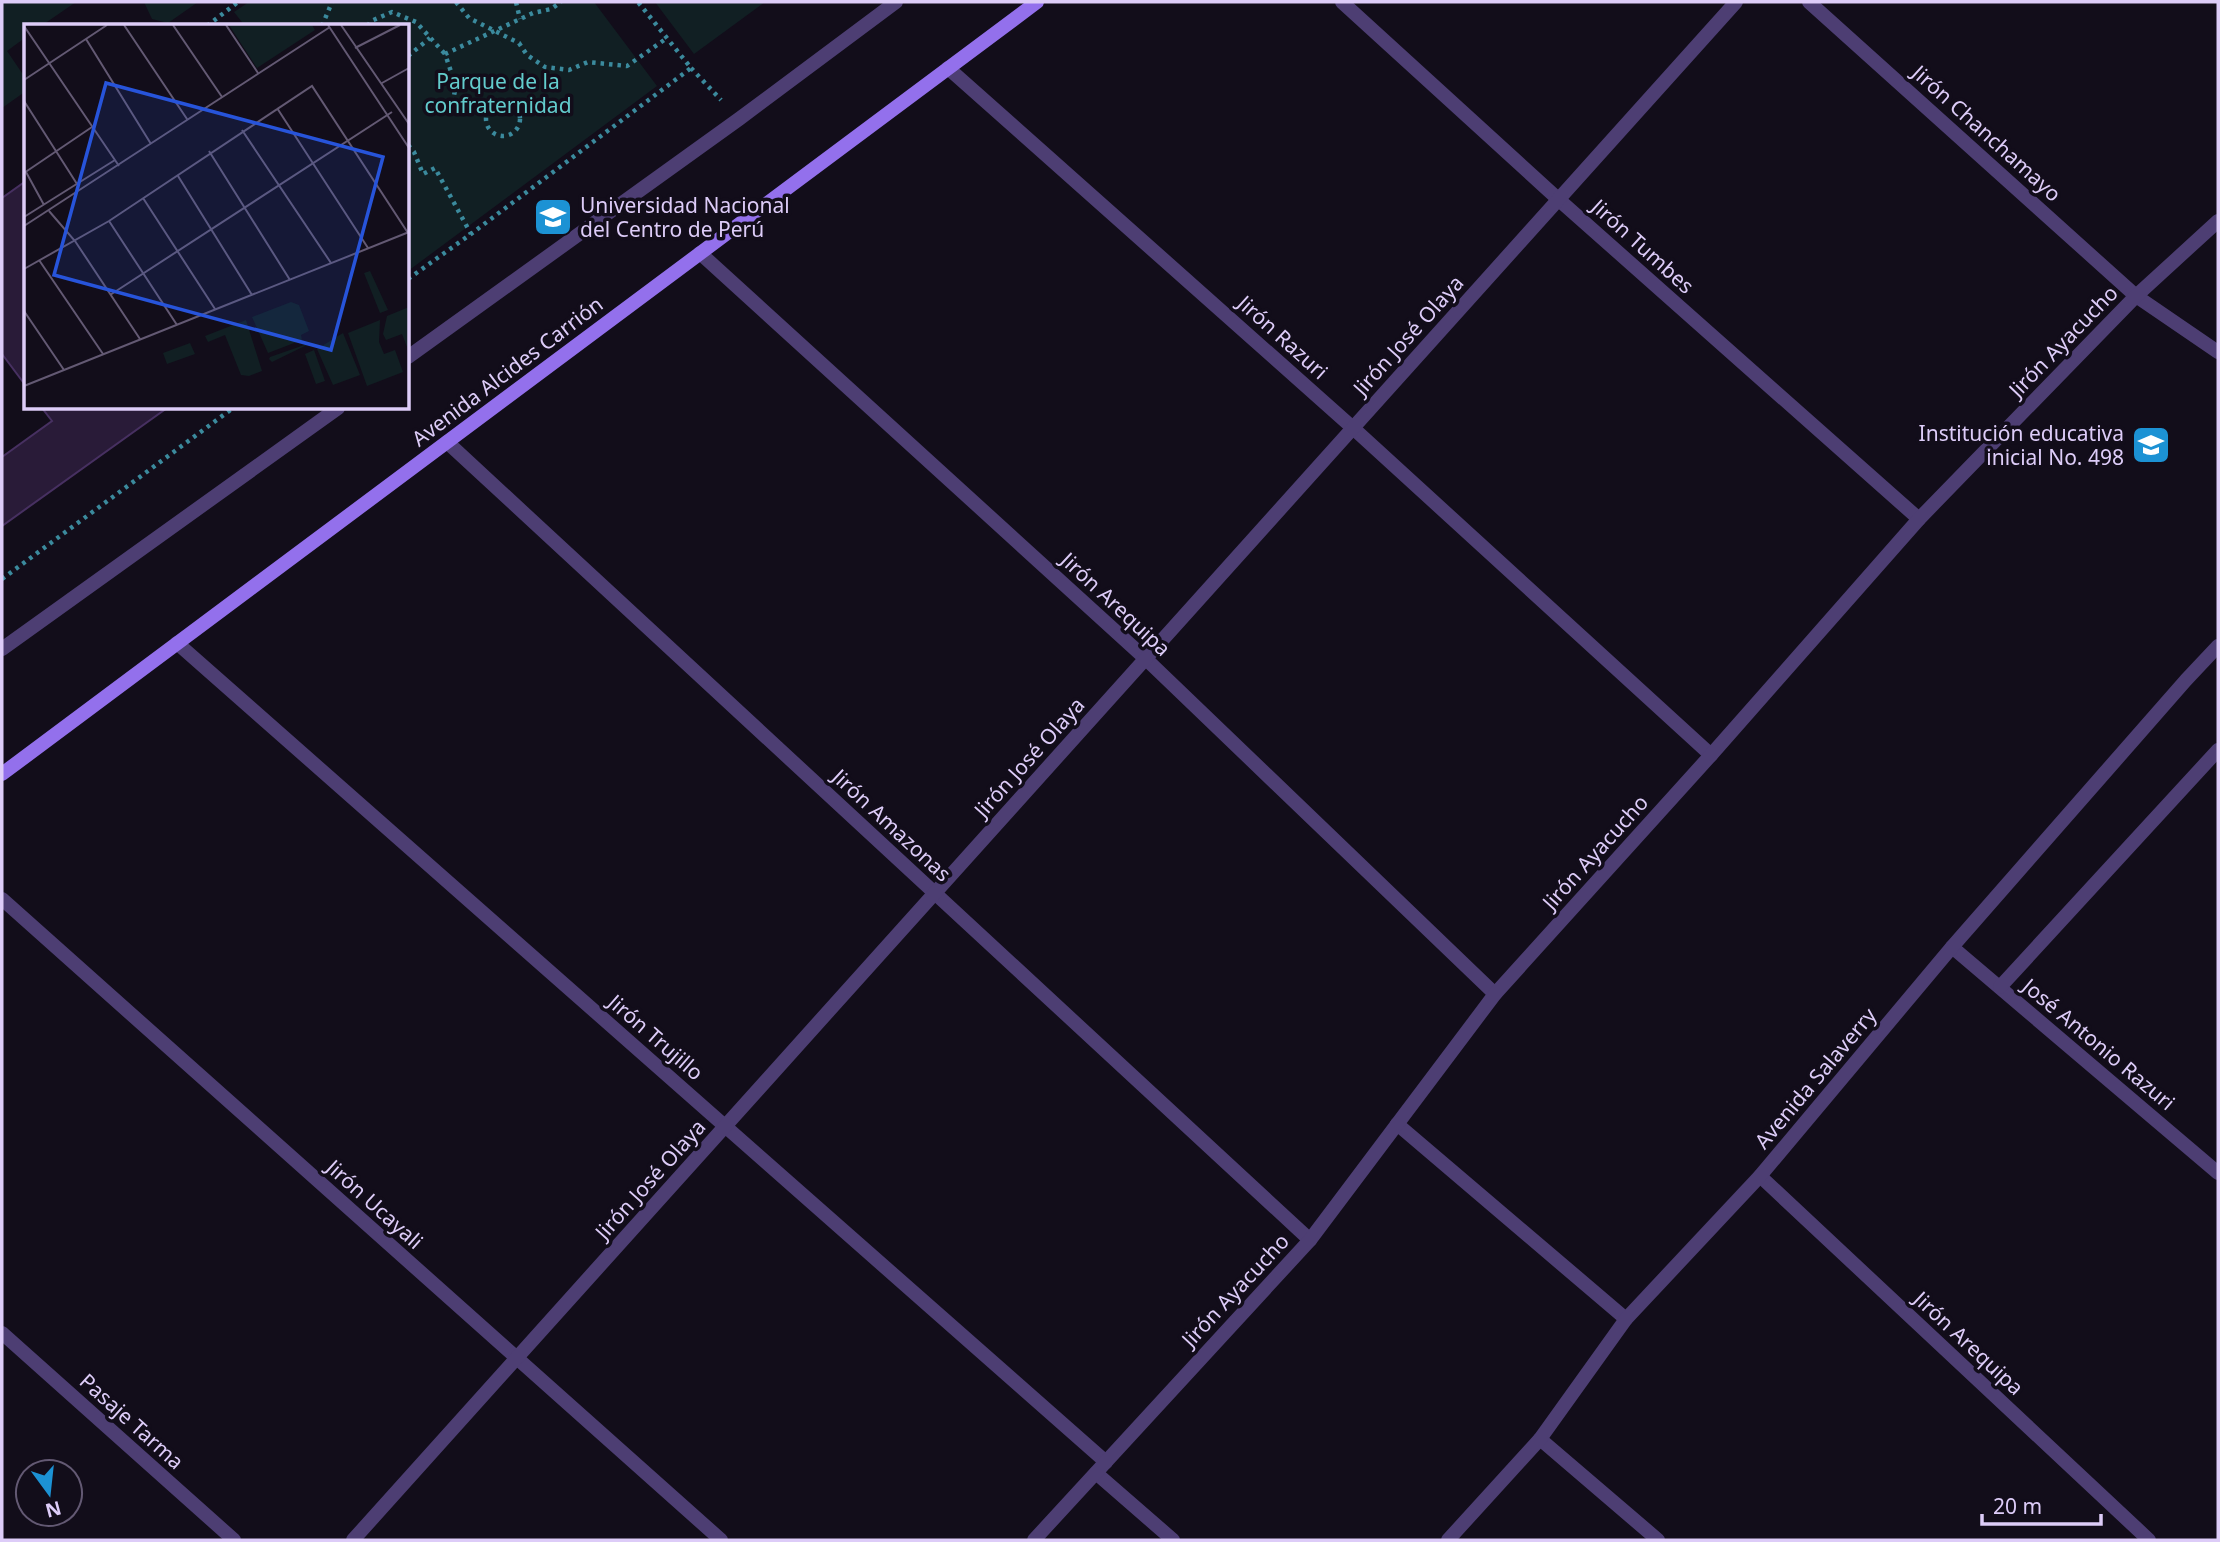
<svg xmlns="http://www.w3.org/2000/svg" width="2220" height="1542" viewBox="0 0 2220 1542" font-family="'Noto Sans',sans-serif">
<rect width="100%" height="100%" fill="#120d1a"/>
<!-- green -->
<g fill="#111f23">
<path d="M2,2H76L41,26H26V37L7,51L26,79V91L2,108Z"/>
<path d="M144,2H198L168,23L152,19Z"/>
<path d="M249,2H594L657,86L408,271V26H245L234,12Z"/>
<path d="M655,2H765L694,54Z"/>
</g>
<!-- building -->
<g fill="#291b38" stroke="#473061" stroke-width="2">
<path d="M26,181V386L2,354V198Z"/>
<path d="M42,408H167L2,526V457L52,421Z"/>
</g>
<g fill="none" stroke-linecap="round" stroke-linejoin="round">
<!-- path -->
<g stroke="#3b8a9d" stroke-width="4.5" stroke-dasharray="3.5 5" stroke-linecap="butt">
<path d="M456,2L469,18L519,43L527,55L545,67L569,70L588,62L627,66L667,38"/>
<path d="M516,2L520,19"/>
<path d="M207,26L238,2"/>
<path d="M322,26L332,2"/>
<path d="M368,26L371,21L392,12L416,22L445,54"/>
<path d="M408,56L430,38"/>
<path d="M691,68L721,100"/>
<circle cx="503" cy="119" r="17"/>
<path d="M488,112L453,100L456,86L445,54L533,13L551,9L561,2"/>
<path d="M408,145L414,152L423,174L435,168L471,234"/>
<path d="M408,279L471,234L691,68L638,2"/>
<path d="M2,579L233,408"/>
</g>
<!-- lane -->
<g stroke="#4d3e73" stroke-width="14">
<path d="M408,357L739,119L896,2"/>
<path d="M2,649L338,408"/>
<path d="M1397,1124L1626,1319"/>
<path d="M1096,1473L1173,1540"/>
</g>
<!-- street -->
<g stroke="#4d3e73" stroke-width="14">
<path d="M1342,2L1558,199L1919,519"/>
<path d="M1809,2L2136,296L2218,352"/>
<path d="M948,68L1353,428L1711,755"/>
<path d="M700,253L1146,659L1495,994"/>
<path d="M447,442L1310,1240"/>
<path d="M177,643L1106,1462"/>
<path d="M2,899L721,1540"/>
<path d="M1952,947L2218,1173"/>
<path d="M2000,987L2218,750"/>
<path d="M1760,1176L2149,1540"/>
<path d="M2,1333L234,1540"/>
<path d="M1540,1439L1658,1540"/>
<path d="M353,1540L1736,2"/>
<path d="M1034,1540L1310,1240L1495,994L1711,755L1919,519L2136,296L2218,221"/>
<path d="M1448,1540L1540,1439L1626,1319L1760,1176L1952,947L2186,680L2218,646"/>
</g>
<!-- secondary -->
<path stroke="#9370ec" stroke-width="14" d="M2,774L1037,2"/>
</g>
<!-- icons -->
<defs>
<symbol id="university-square" viewBox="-11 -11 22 22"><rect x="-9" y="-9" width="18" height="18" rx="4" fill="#1c92d4" stroke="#120d1a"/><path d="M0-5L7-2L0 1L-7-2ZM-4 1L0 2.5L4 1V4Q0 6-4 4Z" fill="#fff"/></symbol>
<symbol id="school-square" viewBox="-11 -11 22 22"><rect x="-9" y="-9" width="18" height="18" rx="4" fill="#1c92d4" stroke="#120d1a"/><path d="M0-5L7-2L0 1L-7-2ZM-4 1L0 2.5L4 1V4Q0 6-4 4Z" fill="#fff"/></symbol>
</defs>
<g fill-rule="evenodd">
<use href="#university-square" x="531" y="195" width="44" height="44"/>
<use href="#school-square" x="2129" y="423" width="44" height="44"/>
</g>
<g text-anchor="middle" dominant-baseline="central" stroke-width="7" stroke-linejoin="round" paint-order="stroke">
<!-- park labels -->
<g font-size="21" fill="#63cccd" stroke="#120d1a">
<text x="498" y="81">Parque de la<tspan x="498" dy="24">confraternidad</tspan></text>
</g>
<!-- street labels -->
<g font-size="21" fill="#ddccf8" stroke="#120d1a">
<text transform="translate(1987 133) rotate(42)">Jirón Chanchamayo</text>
<text transform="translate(1643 246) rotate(42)">Jirón Tumbes</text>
<text transform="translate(1408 335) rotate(-48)">Jirón José Olaya</text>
<text transform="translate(1283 337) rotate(42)">Jirón Razuri</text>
<text transform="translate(2063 341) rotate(-46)">Jirón Ayacucho</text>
<text transform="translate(507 371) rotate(-37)">Avenida Alcides Carrión</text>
<text transform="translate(1116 604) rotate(43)">Jirón Arequipa</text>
<text transform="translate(1029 757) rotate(-48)">Jirón José Olaya</text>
<text transform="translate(892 825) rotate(43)">Jirón Amazonas</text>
<text transform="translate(1595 852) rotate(-48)">Jirón Ayacucho</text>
<text transform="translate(656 1037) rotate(41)">Jirón Trujillo</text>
<text transform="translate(2099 1044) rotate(40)">José Antonio Razuri</text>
<text transform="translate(1815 1078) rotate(-50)">Avenida Salaverry</text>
<text transform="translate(650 1179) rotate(-48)">Jirón José Olaya</text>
<text transform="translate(375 1204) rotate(42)">Jirón Ucayali</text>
<text transform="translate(1235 1290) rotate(-47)">Jirón Ayacucho</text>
<text transform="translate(1969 1343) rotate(43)">Jirón Arequipa</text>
<text transform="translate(132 1421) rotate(42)">Pasaje Tarma</text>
</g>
<!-- poi labels -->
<g font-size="21" fill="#ddccf8" stroke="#120d1a" text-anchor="start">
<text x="580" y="205">Universidad Nacional<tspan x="580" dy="24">del Centro de Perú</tspan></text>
<text x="2124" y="433" text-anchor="end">Institución educativa<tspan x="2124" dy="24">inicial No. 498</tspan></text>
</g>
</g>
<!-- overview -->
<g transform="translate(24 24)">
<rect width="385" height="385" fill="#120d1a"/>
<path d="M205,1H288L291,6L233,44ZM346,247L364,286L356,289L340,249ZM267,278L275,281L285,307L277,311L278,316L244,329L228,293ZM385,283V328L378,310L362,316L359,310L363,292ZM222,296L238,347L225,352L217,351L201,311L184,318L181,312ZM356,296L355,318L360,330L371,326L379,348L343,362L324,309ZM319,309L336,351L309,361L293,325ZM289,318L248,338L245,335L246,333ZM166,319L171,330L143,340L139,329ZM290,326L301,357L292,360L281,330Z" fill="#111f23"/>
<path fill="none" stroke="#635973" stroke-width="2" d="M100,1L163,95M149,1L198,73M202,1L234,49M304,1L385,124M317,1L385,100M0,2L95,142M62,15L127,120M331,24L376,1M0,56L83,1M358,59L385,44M0,77L53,160M253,84L344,224M218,106L307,239M185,127L266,256M2,148L20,181M0,149L68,103M154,152L228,271M119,174L191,285M25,187L51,217L116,315M0,193L91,136M85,197L153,301M0,202L306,3M15,236L79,330M0,245L85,197L288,62L384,209M86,271L368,88M0,287L40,346M0,362L385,208"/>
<path fill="#2754da" fill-opacity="0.15" stroke="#2754da" stroke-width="3.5" d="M82,59L359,133L307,326L30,251Z"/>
<rect width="385" height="385" fill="none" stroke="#ddccf8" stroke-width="3.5"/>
</g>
<!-- border -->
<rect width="2220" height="1542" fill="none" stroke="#ddccf8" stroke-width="7"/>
<!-- north arrow -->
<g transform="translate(49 1493) rotate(165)"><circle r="33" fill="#120d1a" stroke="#635973" stroke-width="2"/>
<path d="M0-5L12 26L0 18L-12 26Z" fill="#1c92d4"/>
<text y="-10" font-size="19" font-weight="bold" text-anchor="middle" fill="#ddccf8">N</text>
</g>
<!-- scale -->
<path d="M1982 1514v10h119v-10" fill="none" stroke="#ddccf8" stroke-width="3.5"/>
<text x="1993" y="1514" font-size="21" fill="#ddccf8" stroke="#120d1a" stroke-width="5" paint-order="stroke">20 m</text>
</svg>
